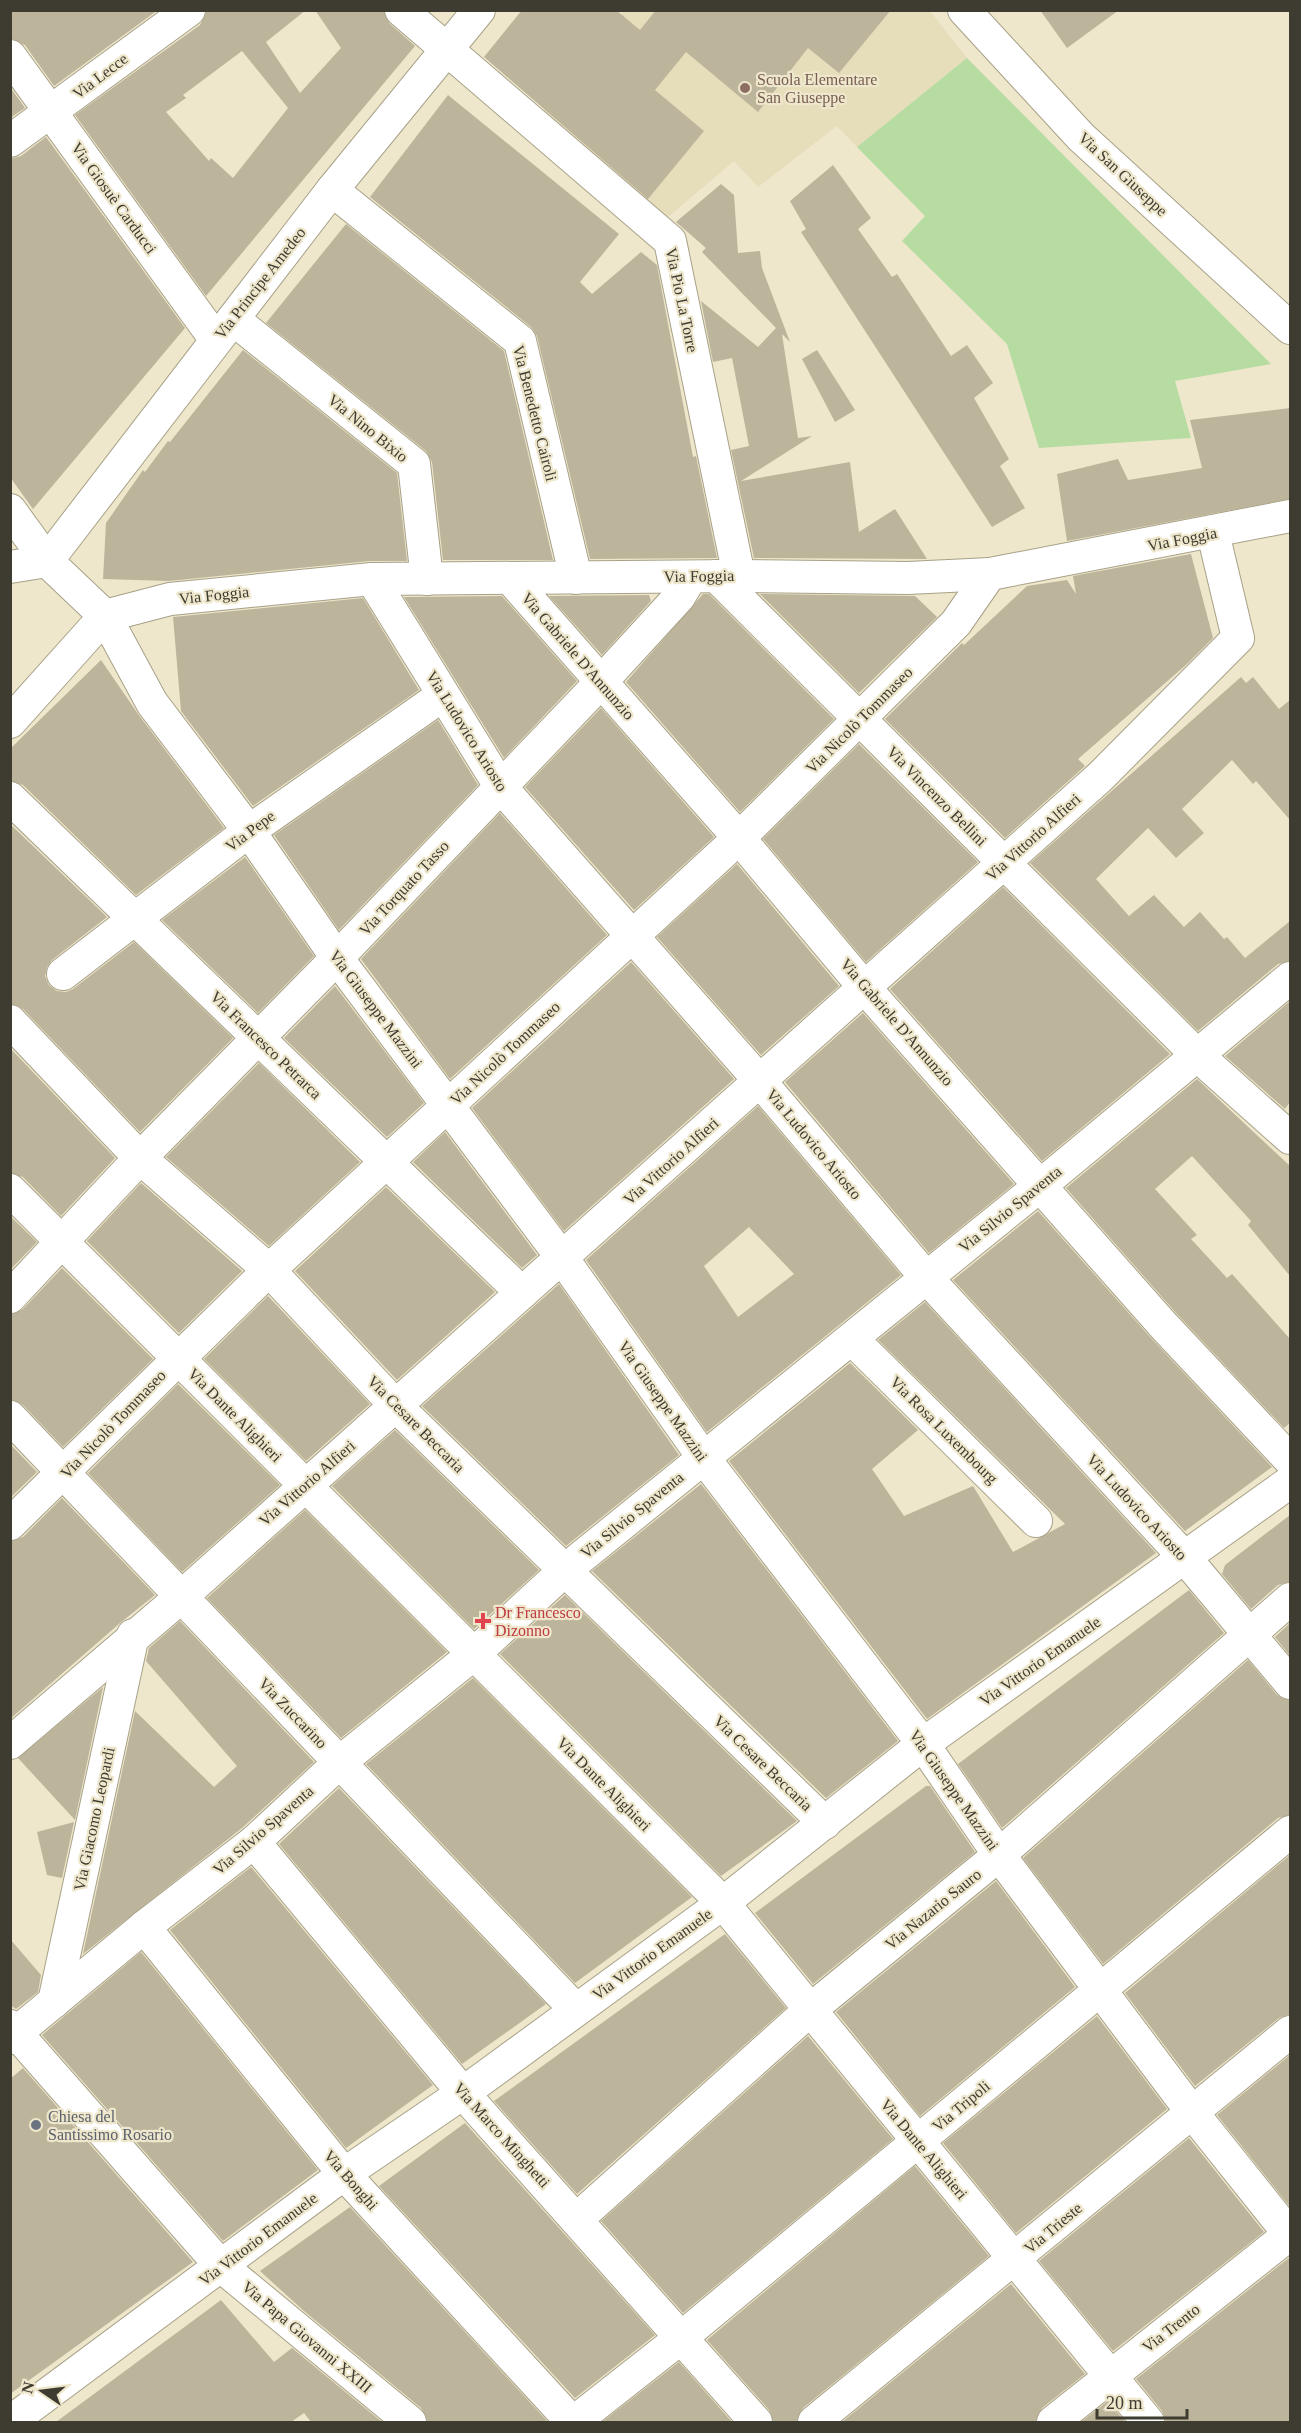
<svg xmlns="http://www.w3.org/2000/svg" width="1301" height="2433" viewBox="0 0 1301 2433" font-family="Georgia,serif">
<rect width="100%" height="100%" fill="#eee7cc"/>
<!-- built -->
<path fill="#e6ddbb" d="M624,11H930L967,58L857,147L837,126L758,187L734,161L668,217L536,119Z"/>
<!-- green -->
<path fill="#b6dca1" d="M967,58L1271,364L1175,381L1191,438L1039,448L1007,344L902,241L925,216L857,147Z"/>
<!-- building -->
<g fill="#bcb59c" fill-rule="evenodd">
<path d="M10,10H158L54,86L25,45L10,38Z"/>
<path d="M207,10H306L266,42L300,93L341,48L315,10H384L389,23L415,46L206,296L75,115L200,25ZM242,51L288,108L233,178L211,158L209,161L166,112L186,98L183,95Z"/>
<path d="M522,10H616L640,30L656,10H891L839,73L808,48L758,112L686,52L655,90L704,131L648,199L484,57Z"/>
<path d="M1040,10H1119L1067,48Z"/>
<path d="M10,87L25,108L10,118Z"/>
<path d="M448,95L619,234L580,282L592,294L641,252L657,265L693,457L696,456L717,558L590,559L537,336L531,327L370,197Z"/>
<path d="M46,137L185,328L33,509L10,477V159L21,156Z"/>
<path d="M833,165L871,218L858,229L892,277L897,274L951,356L967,345L993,383L974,398L1009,459L1000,466L1025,508L992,527L801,232L806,229L790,201Z"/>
<path d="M721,184L734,195L738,253L760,251L762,268L790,342L782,334L798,438L812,436L741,481L850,462L859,532L895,509L927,559L754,558L731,450L749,446L732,358L713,362L701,301L758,347L776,328L702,252L706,248L676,222Z"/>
<path d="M346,224L504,351L553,560H443L432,462L426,451L266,323Z"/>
<path d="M243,350L397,473L407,561H370L169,581L103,579L106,523L143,470L145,472L168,441L170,442Z"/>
<path d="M817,350L855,410L835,422L802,359Z"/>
<path d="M1290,408V499L1067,541L1057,474L1118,459L1128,480L1202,468L1190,420Z"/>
<path d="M1191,554L1213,638L1187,664L1078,759L1085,766L1005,838L885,719L962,643L964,645L1027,586L1067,580L1076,594L1073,576Z"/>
<path d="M703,594H709L834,719L740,812L626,682Z"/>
<path d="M760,594L915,596L937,617L859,693Z"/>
<path d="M649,595L651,601L602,655L549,596Z"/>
<path d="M502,596L577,681L504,758L404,597Z"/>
<path d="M363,598L419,690L253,806L181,711L173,617Z"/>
<path d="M101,660L138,714L224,828L136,895L23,785L10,781V749Z"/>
<path d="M1241,677L1246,683L1253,677L1279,709L1290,700V820L1256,781L1253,784L1232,760L1182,809L1204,833L1176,858L1148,828L1096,879L1129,916L1154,895L1184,927L1200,912L1224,939L1227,937L1245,958L1290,921V961L1278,964L1198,1031L1030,863Z"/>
<path d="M601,708L714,837L634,910L525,787Z"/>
<path d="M438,720L478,785L339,930L274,835Z"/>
<path d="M859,744L978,862L866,962L763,839Z"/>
<path d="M500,813L607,935L450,1079L361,959Z"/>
<path d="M10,824L107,917L52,960L47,967L45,976L49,985L57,991L66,992L73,989L134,942L233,1038L140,1132L23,1009L10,1004Z"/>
<path d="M245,857L314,956L258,1013L162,920Z"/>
<path d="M737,864L839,986L761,1055L657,937Z"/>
<path d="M1003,887L1170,1054L1042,1161L890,989Z"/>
<path d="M631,962L734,1079L564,1231L472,1108Z"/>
<path d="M335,986L424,1103L387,1137L284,1038Z"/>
<path d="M1290,1001V1102L1285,1109L1225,1056Z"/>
<path d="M863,1013L1014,1184L929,1253L785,1082Z"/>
<path d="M10,1048L115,1158L61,1216L23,1177L10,1173Z"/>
<path d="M259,1063L360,1162L269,1246L166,1157Z"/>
<path d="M1197,1079L1290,1166V1276L1248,1225L1251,1221L1192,1156L1155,1189L1197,1235L1191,1239L1227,1278L1232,1274L1290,1339V1423L1284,1428L1177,1314L1066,1188Z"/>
<path d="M758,1106L901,1275L707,1432L586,1260ZM749,1227L794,1274L738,1317L704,1266Z"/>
<path d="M445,1132L537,1255L522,1268L413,1162Z"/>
<path d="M141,1183L242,1271L179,1333L87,1241Z"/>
<path d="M386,1187L495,1292L397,1380L295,1271Z"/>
<path d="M1038,1211L1151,1338L1272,1467L1185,1531L953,1280Z"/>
<path d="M10,1216L37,1242L10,1270Z"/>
<path d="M62,1268L153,1359L63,1447L23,1405L10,1400V1314L23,1309Z"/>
<path d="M559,1284L679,1455L566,1546L422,1406Z"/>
<path d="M268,1296L370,1404L306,1461L204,1359Z"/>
<path d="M925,1302L1156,1553L927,1719L729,1461L850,1363L918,1430L872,1469L904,1516L973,1486L1013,1552L1065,1524L878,1340Z"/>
<path d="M178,1384L280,1485L182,1572L88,1473Z"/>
<path d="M395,1430L539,1570L474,1629L332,1486Z"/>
<path d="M10,1444L37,1472L10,1498Z"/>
<path d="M701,1484L898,1741L826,1798L592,1571Z"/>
<path d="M62,1498L155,1595L120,1623L10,1719V1541L23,1537Z"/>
<path d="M305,1510L447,1652L341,1738L207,1598Z"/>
<path d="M1290,1515V1582L1278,1585L1251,1609L1222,1574L1225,1565Z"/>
<path d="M1189,1590L1224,1633L1002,1828L958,1764Z"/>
<path d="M565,1595L797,1821L721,1876L500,1654Z"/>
<path d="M180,1621L314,1762L242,1828L83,1954L135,1711L214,1787L237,1766L146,1661L149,1648Z"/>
<path d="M1290,1623V1656L1275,1637Z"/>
<path d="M1248,1660L1277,1695L1290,1701V1815L1278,1818L1103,1964L1023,1858Z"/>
<path d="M473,1678L692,1897L575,1983L366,1764Z"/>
<path d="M103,1687L75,1820L18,1758Z"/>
<path d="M926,1786H930L975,1852L813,1984L755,1913Z"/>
<path d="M339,1788L546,2004L462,2064L279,1844Z"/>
<path d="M74,1822L62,1878L47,1875L37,1832Z"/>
<path d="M1290,1855V2014L1279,2018L1195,2086L1125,1993Z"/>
<path d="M251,1867L433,2085L346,2148L170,1930Z"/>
<path d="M996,1881L1075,1987L920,2116L836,2012Z"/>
<path d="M725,1934L786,2008L577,2194L494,2101Z"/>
<path d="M10,1939L41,1975L38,1992L16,2009L10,2005Z"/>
<path d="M141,1952L318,2170L223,2241L42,2035Z"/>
<path d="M1097,2016L1167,2109L1016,2233L943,2143Z"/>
<path d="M808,2036L893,2139L683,2313L601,2221Z"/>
<path d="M1290,2055V2207L1217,2115Z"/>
<path d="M23,2068L193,2262L10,2394V2079Z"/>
<path d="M465,2123L655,2335L575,2398L379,2186Z"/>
<path d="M1189,2138L1264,2232L1113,2351L1039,2261Z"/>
<path d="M915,2166L989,2256L803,2408L796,2422H773L769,2410L707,2340Z"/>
<path d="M350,2207L548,2422H428L421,2408L304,2311L260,2271Z"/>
<path d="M1290,2257V2422H1166L1162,2411L1136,2379Z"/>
<path d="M1011,2284L1085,2374L1042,2408L1035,2422H842Z"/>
<path d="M221,2300L274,2362L292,2348L382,2422H311L304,2413L291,2422H56Z"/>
<path d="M679,2362L732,2422H602Z"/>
<path d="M1108,2401L1125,2422H1081Z"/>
</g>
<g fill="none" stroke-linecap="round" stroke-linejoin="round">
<defs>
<g id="street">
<path d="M401,10L670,241L739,576"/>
<path d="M964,10L1081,137L1290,328"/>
<path d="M10,56L216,340"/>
<path d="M10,141L189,10"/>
<path d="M332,190L520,341L576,578"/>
<path d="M233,319L414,464L427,579"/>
<path d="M10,510L47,561L105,616L152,703L249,831L337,958L563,1259L703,1457L923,1744L999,1855L1191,2111L1290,2235"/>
<path d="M47,561L332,190L479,10"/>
<path d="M10,567L47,561"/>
<path d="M716,576L1197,1055L1290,1138"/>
<path d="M510,578L739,838L864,987L1164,1326L1290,1460"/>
<path d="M372,579L500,786L759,1080L925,1276L1186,1559L1290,1683"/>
<path d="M10,722L105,616L170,599L372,579L739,576L908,578L990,574L1290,516"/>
<path d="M10,798L522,1293"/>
<path d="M63,974L249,831L443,695"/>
<path d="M10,1021L140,1158L269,1270L396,1406L825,1823"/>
<path d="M10,1190L723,1903L1148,2422"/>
<path d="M10,1297L140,1158L337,958L601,682L679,597L691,577"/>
<path d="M852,1339L1036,1521"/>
<path d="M10,1417L576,2010"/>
<path d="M10,1524L269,1270L739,838L956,623L990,574"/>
<path d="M10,1743L181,1597L1100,777L1238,638L1213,533"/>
<path d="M254,1842L463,2093L756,2422"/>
<path d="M144,1927L344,2174L572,2422"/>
<path d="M54,2002L133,1635"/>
<path d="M10,2026L221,2266L410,2422"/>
<path d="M10,2038L144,1927L254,1842L340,1762L475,1653L564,1571L1041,1185L1290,978"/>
<path d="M577,2219L810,2010L999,1855L1290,1599"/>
<path d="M10,2422L344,2174L463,2093L723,1903L923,1744L1290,1482"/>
<path d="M574,2422L682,2337L1290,1832"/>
<path d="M814,2422L1290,2032"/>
<path d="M1053,2422L1290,2234"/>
</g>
</defs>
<!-- street casing -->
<use href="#street" stroke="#a7a188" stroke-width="34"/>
<!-- street -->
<use href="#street" stroke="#fff" stroke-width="32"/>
</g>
<!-- markers -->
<circle fill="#8d6e63" stroke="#eee7cc" stroke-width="2" cx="745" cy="88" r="6"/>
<path fill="#e0444e" stroke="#eee7cc" stroke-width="2" d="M480 1612h6v6h6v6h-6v6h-6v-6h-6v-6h6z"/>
<circle fill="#6b7280" stroke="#eee7cc" stroke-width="2" cx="36" cy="2125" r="6"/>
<g text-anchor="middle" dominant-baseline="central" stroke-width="4.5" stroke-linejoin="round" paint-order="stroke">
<!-- street labels -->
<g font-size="16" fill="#3e3b31" stroke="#eee7cc">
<text transform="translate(100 76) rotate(-37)">Via Lecce</text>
<text transform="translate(1123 174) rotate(43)">Via San Giuseppe</text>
<text transform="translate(114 198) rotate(54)">Via Giosuè Carducci</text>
<text transform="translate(260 283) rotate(-52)">Via Principe Amedeo</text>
<text transform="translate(682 300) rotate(78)">Via Pio La Torre</text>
<text transform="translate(535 413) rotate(76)">Via Benedetto Cairoli</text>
<text transform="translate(368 428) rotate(39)">Via Nino Bixio</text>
<text transform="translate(1182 539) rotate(-11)">Via Foggia</text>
<text transform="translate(699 576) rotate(-1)">Via Foggia</text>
<text transform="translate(214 595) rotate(-6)">Via Foggia</text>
<text transform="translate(578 656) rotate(49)">Via Gabriele D'Annunzio</text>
<text transform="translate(859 720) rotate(-45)">Via Nicolò Tommaseo</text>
<text transform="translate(467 731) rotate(58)">Via Ludovico Ariosto</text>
<text transform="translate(937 796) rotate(45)">Via Vincenzo Bellini</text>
<text transform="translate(250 831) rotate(-37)">Via Pepe</text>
<text transform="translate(1033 837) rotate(-42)">Via Vittorio Alfieri</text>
<text transform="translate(404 888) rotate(-47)">Via Torquato Tasso</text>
<text transform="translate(376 1009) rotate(53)">Via Giuseppe Mazzini</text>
<text transform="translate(897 1022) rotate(49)">Via Gabriele D'Annunzio</text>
<text transform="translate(266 1045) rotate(44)">Via Francesco Petrarca</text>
<text transform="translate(505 1053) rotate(-43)">Via Nicolò Tommaseo</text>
<text transform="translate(814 1144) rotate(50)">Via Ludovico Ariosto</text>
<text transform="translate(671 1161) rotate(-42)">Via Vittorio Alfieri</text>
<text transform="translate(1010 1209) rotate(-39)">Via Silvio Spaventa</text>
<text transform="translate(663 1401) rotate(55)">Via Giuseppe Mazzini</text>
<text transform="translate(235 1415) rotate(45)">Via Dante Alighieri</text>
<text transform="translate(113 1424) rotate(-46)">Via Nicolò Tommaseo</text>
<text transform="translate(416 1424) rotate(45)">Via Cesare Beccaria</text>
<text transform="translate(944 1430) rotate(45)">Via Rosa Luxembourg</text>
<text transform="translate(307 1483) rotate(-41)">Via Vittorio Alfieri</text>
<text transform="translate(1137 1507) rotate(47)">Via Ludovico Ariosto</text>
<text transform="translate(632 1515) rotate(-39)">Via Silvio Spaventa</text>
<text transform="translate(1040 1661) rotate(-35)">Via Vittorio Emanuele</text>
<text transform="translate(293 1713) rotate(46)">Via Zuccarino</text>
<text transform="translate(763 1763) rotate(44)">Via Cesare Beccaria</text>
<text transform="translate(604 1784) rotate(45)">Via Dante Alighieri</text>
<text transform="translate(954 1790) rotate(55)">Via Giuseppe Mazzini</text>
<text transform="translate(94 1819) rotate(-78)">Via Giacomo Leopardi</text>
<text transform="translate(263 1830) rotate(-41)">Via Silvio Spaventa</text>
<text transform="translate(933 1909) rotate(-39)">Via Nazario Sauro</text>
<text transform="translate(652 1954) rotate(-36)">Via Vittorio Emanuele</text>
<text transform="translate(961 2106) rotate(-40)">Via Tripoli</text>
<text transform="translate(502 2135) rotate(48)">Via Marco Minghetti</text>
<text transform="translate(924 2149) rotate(50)">Via Dante Alighieri</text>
<text transform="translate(351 2180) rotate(49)">Via Bonghi</text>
<text transform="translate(1053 2228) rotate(-40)">Via Trieste</text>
<text transform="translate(258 2239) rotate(-37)">Via Vittorio Emanuele</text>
<text transform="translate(1171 2328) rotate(-38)">Via Trento</text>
<text transform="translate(307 2337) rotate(40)">Via Papa Giovanni XXIII</text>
</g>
<!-- education labels -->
<g font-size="16" fill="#785e54" stroke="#eee7cc" text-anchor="start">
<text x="757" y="79">Scuola Elementare<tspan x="757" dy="18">San Giuseppe</tspan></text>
</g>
<!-- health labels -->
<g font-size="16" fill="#be3a42" stroke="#eee7cc" text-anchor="start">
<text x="495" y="1612">Dr Francesco<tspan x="495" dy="18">Dizonno</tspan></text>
</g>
<!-- worship labels -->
<g font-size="16" fill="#5b616d" stroke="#eee7cc" text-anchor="start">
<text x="48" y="2116">Chiesa del<tspan x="48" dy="18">Santissimo Rosario</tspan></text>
</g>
</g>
<!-- border -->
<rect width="1301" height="2433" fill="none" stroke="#3e3b31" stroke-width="24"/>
<!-- north arrow -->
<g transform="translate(42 2391) rotate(284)" stroke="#eee7cc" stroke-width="4.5" paint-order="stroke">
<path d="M0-4.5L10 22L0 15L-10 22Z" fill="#3e3b31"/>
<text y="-9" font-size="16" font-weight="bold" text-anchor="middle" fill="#3e3b31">N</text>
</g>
<!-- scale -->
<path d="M1097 2409v9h90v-9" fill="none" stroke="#3e3b31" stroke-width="3"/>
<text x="1106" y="2409" font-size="18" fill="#3e3b31" stroke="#eee7cc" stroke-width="4.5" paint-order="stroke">20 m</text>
</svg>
